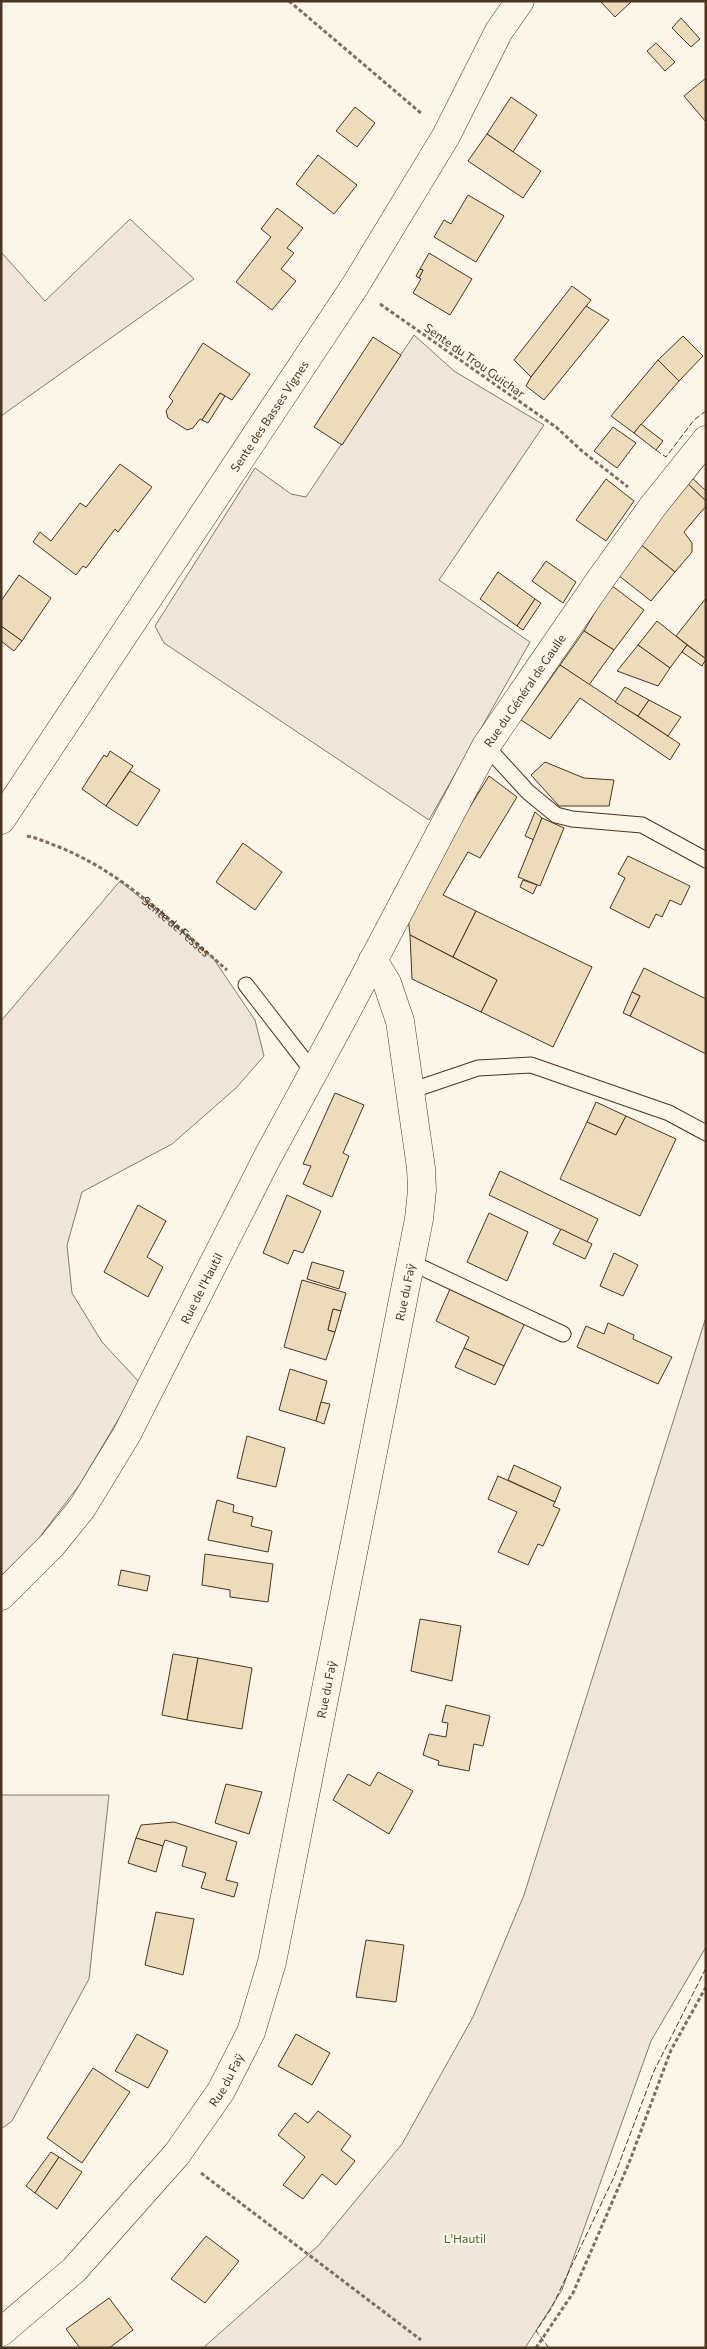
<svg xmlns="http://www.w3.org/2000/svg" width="707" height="2349" viewBox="0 0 707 2349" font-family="Commissioner,sans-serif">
<rect width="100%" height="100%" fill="#fbf6e9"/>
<!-- green -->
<g fill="#ede6d9" stroke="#887966">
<path d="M130,219L194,279L1,416V252L45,301Z"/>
<path d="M414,335L454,371L544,425L439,580L530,642L429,820L164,643L155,626L255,468L291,494L306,497Z"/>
<path d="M120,881L213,958L255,1020L264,1056L236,1088L172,1144L82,1192L67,1245L72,1293L102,1342L140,1383L80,1484L1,1588V1021Z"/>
<path d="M706,1317V1947L651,2041L562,2290L525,2348H203L319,2245L402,2144L473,2017L524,1895Z"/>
<path d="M1,1795H109L89,1979L12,2121L1,2129Z"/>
</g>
<!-- building -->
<g fill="#ecdcbc" stroke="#4a3520">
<path d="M600,1H632L615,17Z"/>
<path d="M681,18L700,39L691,47L672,28Z"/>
<path d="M656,43L675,62L665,71L647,51Z"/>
<path d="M706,78V122L684,96Z"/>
<path d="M511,97L537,115L513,152L487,134Z"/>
<path d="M355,107L375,123L357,147L336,131Z"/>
<path d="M487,134L541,171L523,198L468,161Z"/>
<path d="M318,155L357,185L334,214L296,184Z"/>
<path d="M468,195L504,216L476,262L434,237L444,220L451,224Z"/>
<path d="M277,208L303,228L287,248L294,253L281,269L296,281L272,310L236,282L271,237L261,229Z"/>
<path d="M429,253L472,279L450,315L413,293L421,279L419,278L423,270L420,269Z"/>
<path d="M420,269L423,270L419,278L416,276Z"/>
<path d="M572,286L591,300L531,377L514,360Z"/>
<path d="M586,306L609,320L544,400L526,386L531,377Z"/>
<path d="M683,336L703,356L679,381L658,360Z"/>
<path d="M373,337L401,355L342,445L314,427Z"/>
<path d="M203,343L250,374L232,400L220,393L202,420L200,419L193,428L187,430L168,418L166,411L173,401L169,397Z"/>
<path d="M658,360L679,381L634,433L611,416Z"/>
<path d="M220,393L225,396L208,423L202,420Z"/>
<path d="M641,424L663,441L656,450L634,433Z"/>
<path d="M613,427L636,443L617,468L594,451Z"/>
<path d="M120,464L152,487L118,532L115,529L86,568L83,566L76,575L33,542L40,532L51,541L80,503L86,507Z"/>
<path d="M690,476L706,491V501L686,482Z"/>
<path d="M606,479L634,501L606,541L576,520Z"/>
<path d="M686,482L706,501V506L684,532L692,543V552L675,572L640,544Z"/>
<path d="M640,544L675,572L651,601L618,575Z"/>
<path d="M546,561L576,582L563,603L532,581Z"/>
<path d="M498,572L535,599L517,626L480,599Z"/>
<path d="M19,575L51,598L22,641L1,626V601Z"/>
<path d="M611,585L644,610L614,650L584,631Z"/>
<path d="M706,598V659L676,636Z"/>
<path d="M535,599L541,603L523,630L517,626Z"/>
<path d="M657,621L687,645L670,668L638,645Z"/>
<path d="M1,626L22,641L14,651L1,641Z"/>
<path d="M584,631L614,650L589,685L560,665Z"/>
<path d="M638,645L670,668L658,686L617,671Z"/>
<path d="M687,645L706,659L702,666L682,652Z"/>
<path d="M560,665L680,744L670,760L580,698L550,739L521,720Z"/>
<path d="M625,687L649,700L638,716L615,702Z"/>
<path d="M649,700L681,717L668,736L638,716Z"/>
<path d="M110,751L133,766L106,806L82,789L104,755L107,757Z"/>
<path d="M545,762L584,778L614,780L609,806H559L531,775Z"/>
<path d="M130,771L160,790L137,826L106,806Z"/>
<path d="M489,776L517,797L480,858L468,852L443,895L476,911L453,957L410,935L408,917L452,836Z"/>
<path d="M535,812L542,818L534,840L525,836Z"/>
<path d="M542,818L564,828L540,886L518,877Z"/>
<path d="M243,843L282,872L255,910L216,882Z"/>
<path d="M628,856L690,886L681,905L670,900L662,917L656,914L649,928L610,908L625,878L618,874Z"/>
<path d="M523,880L537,885L533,894L520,887Z"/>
<path d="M476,911L592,967L553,1047L481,1012L497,980L453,957Z"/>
<path d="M410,935L497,980L481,1012L412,979Z"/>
<path d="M644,968L706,999V1054L630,1016L640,996L632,992Z"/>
<path d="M632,992L640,996L630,1016L623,1013Z"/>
<path d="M335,1093L364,1105L343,1153L349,1156L332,1197L303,1184L311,1166L303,1164Z"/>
<path d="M596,1102L626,1116L616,1135L587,1122Z"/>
<path d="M626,1116L676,1139L640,1216L560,1179L587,1122L616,1135Z"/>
<path d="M500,1171L598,1219L587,1242L489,1195Z"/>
<path d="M287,1195L321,1211L303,1253L294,1250L288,1264L263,1253Z"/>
<path d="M138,1205L166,1221L147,1257L163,1267L148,1297L104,1272Z"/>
<path d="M489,1213L528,1232L507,1281L467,1262Z"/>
<path d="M561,1229L592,1244L585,1259L553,1244Z"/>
<path d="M614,1253L638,1265L623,1296L600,1286Z"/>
<path d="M312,1262L344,1271L339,1289L307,1279Z"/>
<path d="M302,1280L346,1293L341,1311L333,1309L328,1330L335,1332L326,1360L284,1347Z"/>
<path d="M450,1289L525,1323L504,1366L464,1348L469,1337L436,1321Z"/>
<path d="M333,1309L341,1311L335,1332L328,1330Z"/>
<path d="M608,1323L634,1335L633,1339L672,1357L658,1384L577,1347L586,1326L604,1334Z"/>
<path d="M464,1348L504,1366L495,1385L455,1367Z"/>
<path d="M290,1369L327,1381L316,1421L279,1410Z"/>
<path d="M321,1402L330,1404L324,1424L316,1421Z"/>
<path d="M247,1436L285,1448L276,1487L237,1478Z"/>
<path d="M514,1465L561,1487L555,1502L508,1480Z"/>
<path d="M498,1476L555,1502L553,1506L560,1509L543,1546L538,1544L528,1565L498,1552L517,1512L488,1499Z"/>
<path d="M217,1500L234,1505L233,1512L253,1517L251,1526L272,1531L268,1552L208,1540Z"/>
<path d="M205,1554L273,1564L268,1602L230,1597V1590L202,1585Z"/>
<path d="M121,1570L150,1576L147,1591L118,1585Z"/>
<path d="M420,1619L461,1626L452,1681L411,1671Z"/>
<path d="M173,1654L198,1658L187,1720L162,1715Z"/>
<path d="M198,1658L252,1668L242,1729L187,1720Z"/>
<path d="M446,1705L490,1716L483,1746L474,1744L469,1771L438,1765L439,1761L423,1755L429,1734L446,1737L448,1723L442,1722Z"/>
<path d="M378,1772L413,1791L389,1834L333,1800L348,1774L370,1786Z"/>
<path d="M226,1784L262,1792L249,1834L215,1823Z"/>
<path d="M174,1822L237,1842L226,1880L238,1883L234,1897L201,1888L206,1873L182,1866L187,1847L165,1840L163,1846L136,1838L141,1825Z"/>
<path d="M136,1838L163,1846L156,1872L128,1863Z"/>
<path d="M156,1912L194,1919L183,1975L145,1965Z"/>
<path d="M366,1940L404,1945L396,2002L356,1997Z"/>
<path d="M137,2034L168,2051L148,2088L115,2071Z"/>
<path d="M296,2034L330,2053L312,2085L278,2066Z"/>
<path d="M93,2068L130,2092L82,2163L47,2138Z"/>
<path d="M318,2111L351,2136L341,2150L355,2161L336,2185L322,2174L303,2199L283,2185L305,2157L278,2135L295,2113L308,2123Z"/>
<path d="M51,2152L59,2157L35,2193L26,2186Z"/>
<path d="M59,2157L82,2172L57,2209L35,2193Z"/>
<path d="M206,2236L239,2261L205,2303L171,2279Z"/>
<path d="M109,2298L133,2330L109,2348H80L66,2329Z"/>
</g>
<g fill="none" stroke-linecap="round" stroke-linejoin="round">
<defs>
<g id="lane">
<path d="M486,746L528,792L556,815L572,819L642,825L706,860"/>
<path d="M246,985L314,1073"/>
<path d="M410,1091L478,1068L531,1065L669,1113L706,1133"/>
<path d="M410,1262L563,1334"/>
</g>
<g id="street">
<path id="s2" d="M1,820L355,286L446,136L499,31L520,1"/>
<path id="s3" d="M1,1596L52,1545L82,1508L127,1434L267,1158L345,1014L486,746L600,580L653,506L706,440"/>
<path id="s4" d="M1,2332L74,2270L177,2154L221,2091L251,2032L272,1962L419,1219L422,1190L421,1168L400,1021L387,983L373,960"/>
</g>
</defs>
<!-- lane casing -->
<use href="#lane" stroke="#4a3520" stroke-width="17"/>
<!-- street casing -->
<use href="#street" stroke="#4a3520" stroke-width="29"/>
<!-- path -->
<g stroke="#7f6f5c" stroke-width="3" stroke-dasharray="4 2.5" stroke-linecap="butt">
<path d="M289,1L422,114"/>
<path d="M380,304L556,427L582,451L628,487"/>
<path id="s1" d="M27,836C38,838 48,843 59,847C124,873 175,925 227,970"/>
<path d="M201,2173L421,2340"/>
<path d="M536,2348L573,2293L629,2163L671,2050L706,1987"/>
</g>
<!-- lane -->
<use href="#lane" stroke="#fbf6e9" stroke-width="15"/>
<!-- street -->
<use href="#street" stroke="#fbf6e9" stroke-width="28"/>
<!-- fence -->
<g stroke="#4a3520" stroke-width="1" stroke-dasharray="6 2.5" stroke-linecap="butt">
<path d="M656,450L666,457L694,420L706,411"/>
<path d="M549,2348L536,2331L551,2309L614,2177L654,2071L706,1968"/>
</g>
</g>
<g text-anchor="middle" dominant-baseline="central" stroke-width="4" stroke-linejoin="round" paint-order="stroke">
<!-- street labels -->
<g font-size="12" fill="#4a3520" stroke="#fbf6e9">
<text transform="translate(475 360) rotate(35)">Sente du Trou Guichar</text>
<text stroke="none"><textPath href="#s2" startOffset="485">Sente des Basses Vignes</textPath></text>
<text stroke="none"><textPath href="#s3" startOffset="1050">Rue du Général de Gaulle</textPath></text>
<text stroke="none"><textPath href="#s1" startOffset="176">Sente de Fesses</textPath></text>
<text stroke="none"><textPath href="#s3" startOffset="370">Rue de l'Hautil</textPath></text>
<text stroke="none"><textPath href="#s4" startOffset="1150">Rue du Faÿ</textPath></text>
<text stroke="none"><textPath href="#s4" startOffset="745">Rue du Faÿ</textPath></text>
<text stroke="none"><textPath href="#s4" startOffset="340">Rue du Faÿ</textPath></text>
</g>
<!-- park labels -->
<g font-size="12" fill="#436837" stroke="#fbf6e9">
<text x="465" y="2238">L'Hautil</text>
</g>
</g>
<!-- border -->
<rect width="707" height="2349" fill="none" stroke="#4a3520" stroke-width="5"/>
</svg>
